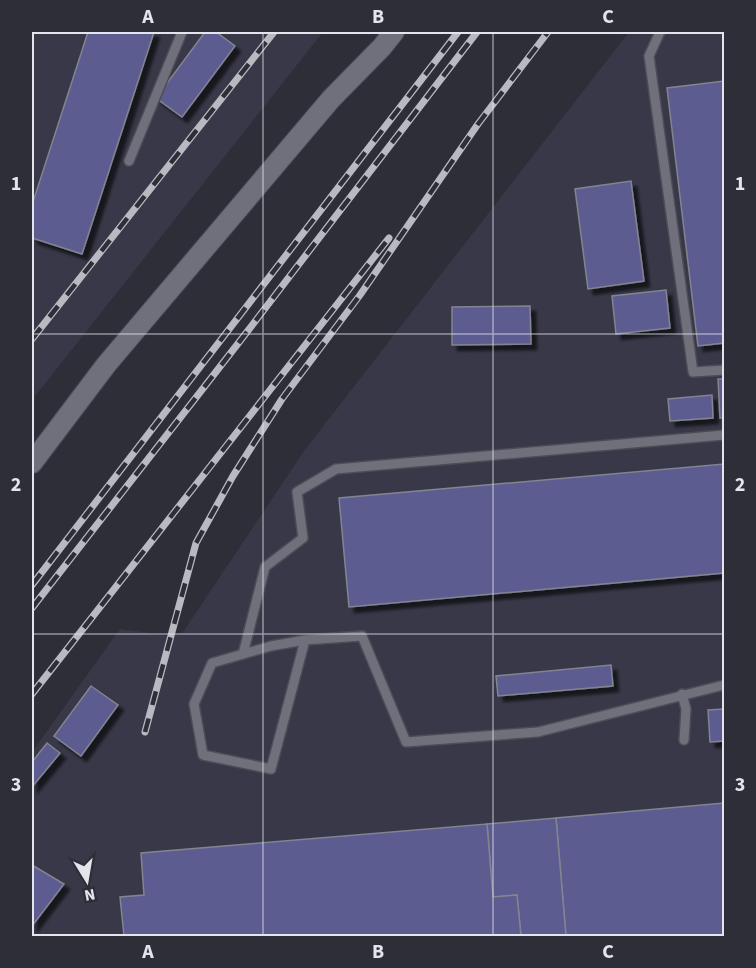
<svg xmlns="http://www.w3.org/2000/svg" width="756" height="968" viewBox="0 0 756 968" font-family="'Source Sans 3',sans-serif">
<defs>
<filter id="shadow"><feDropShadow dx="5.5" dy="5.5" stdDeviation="1.5" flood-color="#0009"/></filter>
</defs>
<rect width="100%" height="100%" fill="#2e2e39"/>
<!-- built -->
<g fill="#383848">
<path d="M32,32H323L32,400Z"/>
<path d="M629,32H724V936H32V752L120,629L172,636L183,632L304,451Z"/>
</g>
<!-- building -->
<g fill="#5d5b91" stroke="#838491" stroke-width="1.5" filter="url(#shadow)">
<path d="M88,32H154L82,254L32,238V205Z"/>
<path d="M205,32H216L235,46L182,117L156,98Z"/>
<path d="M724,81V343L698,346L667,88Z"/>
<path d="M631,181L644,281L588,289L575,189Z"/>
<path d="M666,290L670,328L616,334L612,296Z"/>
<path d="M530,306L531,344L452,345V307Z"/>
<path d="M718,379H724V418H720Z"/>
<path d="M712,395L713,418L670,421L668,399Z"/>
<path d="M724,464V573L349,607L339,498Z"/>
<path d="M611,665L613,686L498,696L496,676Z"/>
<path d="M91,686L118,705L81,756L54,736Z"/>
<path d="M724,709V741L710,742L708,710Z"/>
<path d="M47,743L60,753L32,787V762Z"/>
<path d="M724,803V936H566L556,818Z"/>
<path d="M556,818L566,936H521L517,895L493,897L487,824Z"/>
<path d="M487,824L493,897L517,895L521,936H124L120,897L144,895L141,853Z"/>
<path d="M32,865L64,884L32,926Z"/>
</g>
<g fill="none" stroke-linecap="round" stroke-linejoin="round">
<defs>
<g id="service">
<path d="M660,32L649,56L693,372L724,370"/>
<path d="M129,161L182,32"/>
<path d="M305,640L271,769L203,755L194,704L212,663L271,646L305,640L362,636L406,742L538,732L724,685"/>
<path d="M243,654L265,567L303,538L297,492L336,469L724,435"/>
<path d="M682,694L686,709L684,740"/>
</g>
<path id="minor" d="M32,463L106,365L331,99L382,47L394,32"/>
</defs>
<!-- service casing -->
<use href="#service" stroke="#4c4c55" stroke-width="12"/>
<!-- minor casing -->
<use href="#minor" stroke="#4c4c55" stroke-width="22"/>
<!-- service -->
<use href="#service" stroke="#70707d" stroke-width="9"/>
<!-- minor -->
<use href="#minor" stroke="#70707d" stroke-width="20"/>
<defs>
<g id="rail">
<path d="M32,339L274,32"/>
<path d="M32,585L458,32"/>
<path d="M32,608L240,341L477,32"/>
<path d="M32,694L389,238"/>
<path d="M145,732L196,543L233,476L282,399L360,295L478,124L548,32"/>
</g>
</defs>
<!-- rail casing -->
<use href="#rail" stroke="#b8b9c1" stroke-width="7"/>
<!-- rail -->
<use href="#rail" stroke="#2e2e39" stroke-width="4.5" stroke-dasharray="14" stroke-linecap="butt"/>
</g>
<!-- grid -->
<path fill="none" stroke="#e4e5ec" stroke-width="1.5" stroke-opacity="0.55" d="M263,32V936M493,32V936M32,334H724M32,634H724"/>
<!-- border -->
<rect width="756" height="968" fill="none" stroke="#2e2e39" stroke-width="66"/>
<!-- north arrow -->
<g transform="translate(87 881) rotate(169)" stroke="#2e2e39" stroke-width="4.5" paint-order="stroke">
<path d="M0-4.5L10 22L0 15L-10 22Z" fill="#e4e5ec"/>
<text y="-9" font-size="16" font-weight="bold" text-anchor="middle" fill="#e4e5ec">N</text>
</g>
<rect x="33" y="33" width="690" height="902" fill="none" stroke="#e4e5ec" stroke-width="2"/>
<g font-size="20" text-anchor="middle" font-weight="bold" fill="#e4e5ec">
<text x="148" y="23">A</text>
<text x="378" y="23">B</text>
<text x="608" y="23">C</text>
<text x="16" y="190">1</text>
<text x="740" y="190">1</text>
<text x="16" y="491">2</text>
<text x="740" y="491">2</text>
<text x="16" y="791">3</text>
<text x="740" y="791">3</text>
<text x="148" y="958">A</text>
<text x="378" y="958">B</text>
<text x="608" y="958">C</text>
</g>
</svg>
